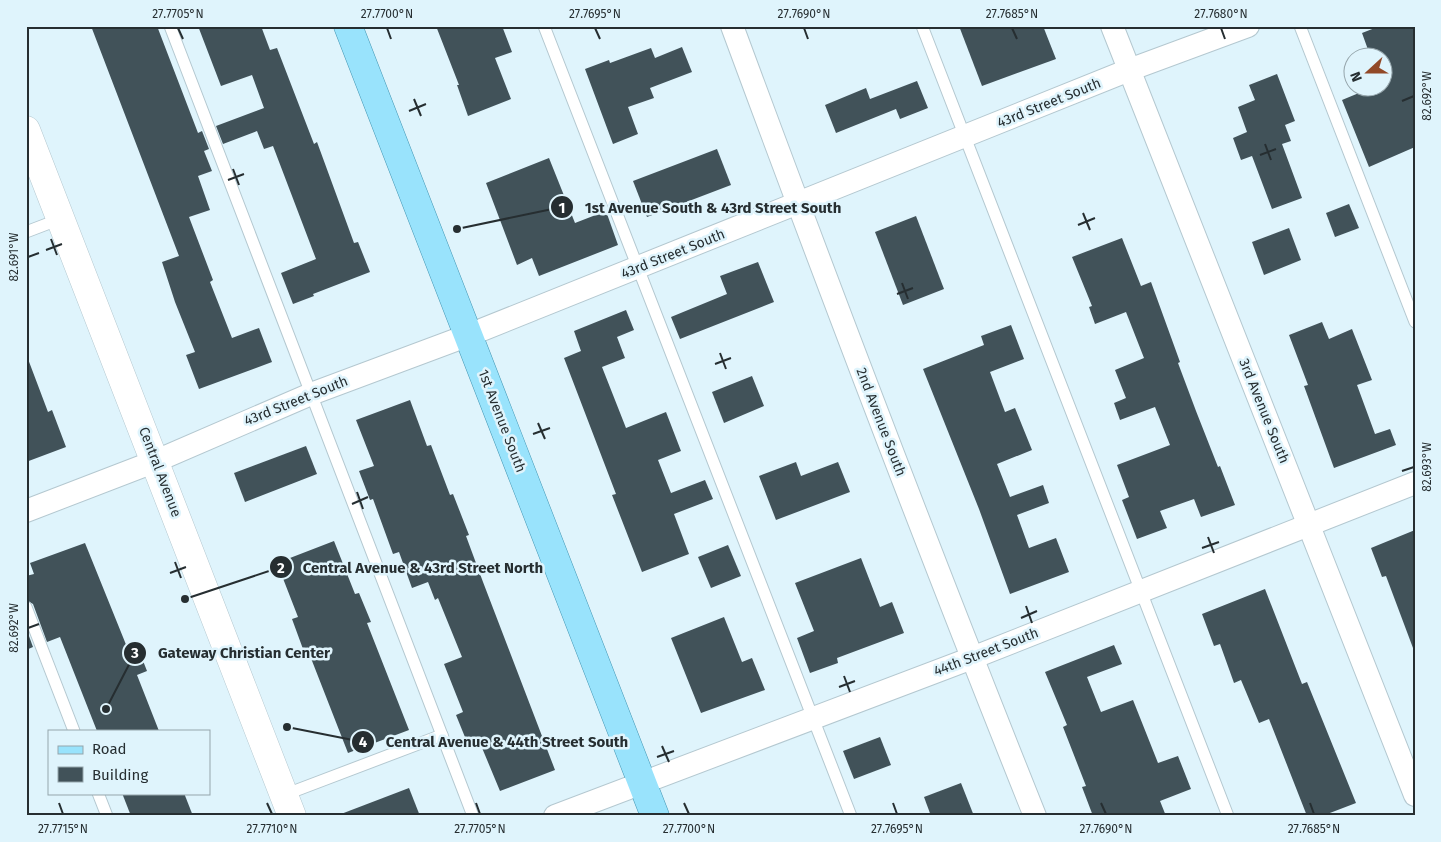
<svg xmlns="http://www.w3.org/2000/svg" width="1441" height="842" viewBox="0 0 1441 842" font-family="'Fira Sans',sans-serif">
<rect width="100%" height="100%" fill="#dff4fc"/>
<!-- building -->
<g fill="#415259">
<path d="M91,26H157L198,133L202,131L209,149L204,151L212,171L198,176L210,210L189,217L213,280L210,282L232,338L259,328L272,362L199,389L186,355L195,352L175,302L162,262L179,256Z"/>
<path d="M198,26H261L270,50L277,48L314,144L317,142L354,243L358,242L370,272L313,294L314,296L293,304L281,273L316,259L273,146L264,149L257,131L223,144L216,126L264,108L252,75L221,86Z"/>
<path d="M436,26H502L512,52L495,58L511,99L468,116L457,85H459Z"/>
<path d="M959,26H1043L1056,59L982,86Z"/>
<path d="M1380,26H1415V147L1369,167L1342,100L1371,88H1384V58H1371L1362,33Z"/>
<path d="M682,47L692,72L650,88L654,98L628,107L638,134L613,144L585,69L609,60L610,63L651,48L655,58Z"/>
<path d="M1277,74L1295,121L1285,125L1291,141L1282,144L1302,198L1272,209L1252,156L1241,160L1233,138L1247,132L1238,107L1255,100L1249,85Z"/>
<path d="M917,81L928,108L900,119L896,109L836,133L825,105L866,88L870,99Z"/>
<path d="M717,149L731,185L647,217L633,181Z"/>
<path d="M549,158L575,223L606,211L618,245L539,276L532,258L517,265L486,183Z"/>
<path d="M1349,204L1359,228L1335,237L1326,213Z"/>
<path d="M916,216L944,289L903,305L875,232Z"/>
<path d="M1289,228L1301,260L1264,275L1252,242Z"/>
<path d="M1122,238L1141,286L1151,282L1180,362L1178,363L1196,411L1218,467L1220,466L1235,505L1201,517L1194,499L1160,511L1167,528L1137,539L1122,500L1129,497L1117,465L1170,445L1155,407L1120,420L1114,403L1126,398L1115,370L1144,358L1126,312L1095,324L1089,307L1092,306L1072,257Z"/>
<path d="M758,262L774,302L680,339L671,317L727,294L720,276Z"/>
<path d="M626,310L634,330L617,337L625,358L602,367L626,428L666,412L681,451L658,460L671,493L705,480L713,499L674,514L689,554L642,572L612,495L616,494L564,358L581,351L574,331Z"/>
<path d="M1322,322L1329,339L1352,329L1372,380L1357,385L1375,434L1390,429L1396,445L1334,468L1304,386L1308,385L1289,335Z"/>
<path d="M1011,325L1024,359L990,372L1005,412L1015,408L1032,450L997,464L1010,497L1043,485L1049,503L1017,515L1029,548L1056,538L1069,572L1010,594L979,509L923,369L984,345L981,336Z"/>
<path d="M26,359H28L48,412L52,410L66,447L26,462Z"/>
<path d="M752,376L764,406L724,423L712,392Z"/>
<path d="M410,400L427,446L431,445L450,495L453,494L469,535L466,536L483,582L555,770L500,791L480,743L469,747L456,715L463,712L444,664L462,657L438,598L435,600L428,582L412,588L399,552L393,554L373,499L370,500L359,471L374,466L356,420Z"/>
<path d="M306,446L317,474L245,502L234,473Z"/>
<path d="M796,462L801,476L838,462L850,492L776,520L759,476Z"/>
<path d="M1415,530V647L1413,648L1386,576L1382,577L1371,548Z"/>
<path d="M334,541L355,594L359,593L371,622L367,623L409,730L348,753L307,648L303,649L292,619L298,617L277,563Z"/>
<path d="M85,543L129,652L138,648L147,671L137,675L159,731H97L60,637L47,642L33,604L26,600V576L34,574L30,563Z"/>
<path d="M728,545L741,576L711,588L698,557Z"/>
<path d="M861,558L880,607L892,602L904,633L837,658L838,663L810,673L797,638L814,631L795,583Z"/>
<path d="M1265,589L1302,684L1307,682L1356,803L1322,816H1307L1269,719L1259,723L1241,680L1234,683L1220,644L1214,646L1202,614Z"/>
<path d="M724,617L742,662L752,658L765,690L701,713L671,638Z"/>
<path d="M26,628L33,647L26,650Z"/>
<path d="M1114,645L1122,664L1087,677L1101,712L1133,700L1158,763L1178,756L1191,789L1160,801L1166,816H1093L1082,787L1086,786L1063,727L1067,725L1045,672Z"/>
<path d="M880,737L891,765L854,779L843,751Z"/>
<path d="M961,783L974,816H931L924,797Z"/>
<path d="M409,788L420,816H341V814Z"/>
<path d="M122,793H184L193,816H131Z"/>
</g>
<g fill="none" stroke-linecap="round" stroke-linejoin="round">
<defs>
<g id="service">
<path d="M170,26L473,816"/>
<path d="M544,26L851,816"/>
<path d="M922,26L1228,816"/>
<path d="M1300,26L1415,322"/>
<path d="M26,232L60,219"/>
<path d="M26,607L74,731"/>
<path d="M98,793L107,816"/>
<path d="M284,795L442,735"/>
</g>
<g id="minor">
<path d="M732,26C830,291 930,554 1035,816"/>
<path d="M1112,26L1415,795"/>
<path d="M26,511L156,461L311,394L469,335L1129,70L1248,26"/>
<path d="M555,816L972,658L1415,483"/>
</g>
<path id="secondary" d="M26,130L292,816"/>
<path id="primary" d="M348,26L655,816"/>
</defs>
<!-- service casing -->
<use href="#service" stroke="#b4c8d0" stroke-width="13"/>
<!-- minor casing -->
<use href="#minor" stroke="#b4c8d0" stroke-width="24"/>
<!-- secondary casing -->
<use href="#secondary" stroke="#b4c8d0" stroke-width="29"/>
<!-- primary casing -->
<use href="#primary" stroke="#4597b4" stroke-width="29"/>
<!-- service -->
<use href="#service" stroke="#fff" stroke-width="11"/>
<!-- minor -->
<use href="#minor" stroke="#fff" stroke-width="22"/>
<!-- secondary -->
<use href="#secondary" stroke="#fff" stroke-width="28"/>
<!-- primary -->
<use href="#primary" stroke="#99e3fc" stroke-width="28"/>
</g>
<!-- ticks -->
<path fill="none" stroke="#262e31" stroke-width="2" d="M178,28L183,39M387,28L391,39M595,28L600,39M804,28L808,39M1012,28L1017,39M1221,28L1225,39M414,99L421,116M1402,101L1414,96M409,111L426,104M1265,144L1271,160M1260,155L1276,149M233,169L239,185M228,180L244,174M1083,213L1090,230M1078,225L1095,218M51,239L57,255M46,250L62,244M28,257L39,253M902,283L908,299M897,294L913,288M720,353L726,369M715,364L731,358M538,423L545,439M533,434L550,428M1402,471L1414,467M357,492L363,509M352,504L368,497M1208,537L1214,553M1202,548L1219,542M175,562L181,578M170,573L186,567M1026,606L1032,623M1021,618L1037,611M28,628L39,624M844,676L850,692M839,687L855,681M662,746L669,762M657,757L674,751M59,803L63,814M267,803L272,814M476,803L480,814M684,803L689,814M893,803L897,814M1101,803L1106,814M1310,803L1314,814"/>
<g text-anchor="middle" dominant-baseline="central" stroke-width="5" stroke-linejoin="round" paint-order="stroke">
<!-- street labels -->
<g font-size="14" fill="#262e31" stroke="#dff4fc">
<text transform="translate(1049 103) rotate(-22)">43rd Street South</text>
<text transform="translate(673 254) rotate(-22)">43rd Street South</text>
<text transform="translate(296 401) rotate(-22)">43rd Street South</text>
<text transform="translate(1264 411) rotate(68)">3rd Avenue South</text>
<text transform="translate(502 421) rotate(69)">1st Avenue South</text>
<text transform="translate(881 422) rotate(69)">2nd Avenue South</text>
<text transform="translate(160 472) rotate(69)">Central Avenue</text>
<text transform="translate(986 652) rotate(-21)">44th Street South</text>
</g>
</g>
<!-- callouts -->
<path fill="none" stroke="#262e31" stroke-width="2" d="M457 229L562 207M185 599L281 567M106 709L135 653M287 727L363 742"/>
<g fill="#262e31" stroke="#dff4fc" stroke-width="2">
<circle cx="457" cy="229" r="5"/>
<circle cx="185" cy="599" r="5"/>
<circle cx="106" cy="709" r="5"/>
<circle cx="287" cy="727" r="5"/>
<circle cx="562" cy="207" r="12"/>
<circle cx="281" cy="567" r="12"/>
<circle cx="135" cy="653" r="12"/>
<circle cx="363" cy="742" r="12"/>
</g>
<g font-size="15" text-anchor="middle" font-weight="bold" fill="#fff">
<text x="562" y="213">1</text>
<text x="281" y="573">2</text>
<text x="135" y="658">3</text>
<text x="363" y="747">4</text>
</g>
<g font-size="15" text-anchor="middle" font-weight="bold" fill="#262e31" stroke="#dff4fc" stroke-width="5" stroke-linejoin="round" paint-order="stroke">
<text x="713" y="213">1st Avenue South &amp; 43rd Street South</text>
<text x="423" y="573">Central Avenue &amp; 43rd Street North</text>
<text x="244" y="658">Gateway Christian Center</text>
<text x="507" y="747">Central Avenue &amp; 44th Street South</text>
</g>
<!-- border -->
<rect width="1441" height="842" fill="none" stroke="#dff4fc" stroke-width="55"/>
<!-- legend -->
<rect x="48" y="730" width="162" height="65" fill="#dff4fc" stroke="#95a5ab"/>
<rect x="58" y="746" width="25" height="8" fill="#99e3fc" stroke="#95a5ab"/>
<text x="92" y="754" font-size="15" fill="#262e31">Road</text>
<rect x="58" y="767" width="25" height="15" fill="#415259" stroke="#95a5ab"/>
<text x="92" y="780" font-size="15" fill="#262e31">Building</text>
<!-- north arrow -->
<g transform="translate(1368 72) rotate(249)"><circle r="24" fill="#dff4fc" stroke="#95a5ab"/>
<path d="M0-4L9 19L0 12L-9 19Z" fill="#914928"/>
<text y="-8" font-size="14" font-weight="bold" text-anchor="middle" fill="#262e31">N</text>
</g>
<rect x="28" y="28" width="1386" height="786" fill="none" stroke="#262e31" stroke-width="2"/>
<g font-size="12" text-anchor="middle" fill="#262e31">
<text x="178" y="18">27.7705°N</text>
<text x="387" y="18">27.7700°N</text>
<text x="595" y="18">27.7695°N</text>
<text x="804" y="18">27.7690°N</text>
<text x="1012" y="18">27.7685°N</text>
<text x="1221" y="18">27.7680°N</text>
<text transform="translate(1427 96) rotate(-90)" y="4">82.692°W</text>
<text transform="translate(14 257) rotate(-90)" y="4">82.691°W</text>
<text transform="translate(1427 467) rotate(-90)" y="4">82.693°W</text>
<text transform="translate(14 628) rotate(-90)" y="4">82.692°W</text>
<text x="63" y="833">27.7715°N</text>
<text x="272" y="833">27.7710°N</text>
<text x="480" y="833">27.7705°N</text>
<text x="689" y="833">27.7700°N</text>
<text x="897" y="833">27.7695°N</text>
<text x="1106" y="833">27.7690°N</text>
<text x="1314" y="833">27.7685°N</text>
</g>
</svg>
